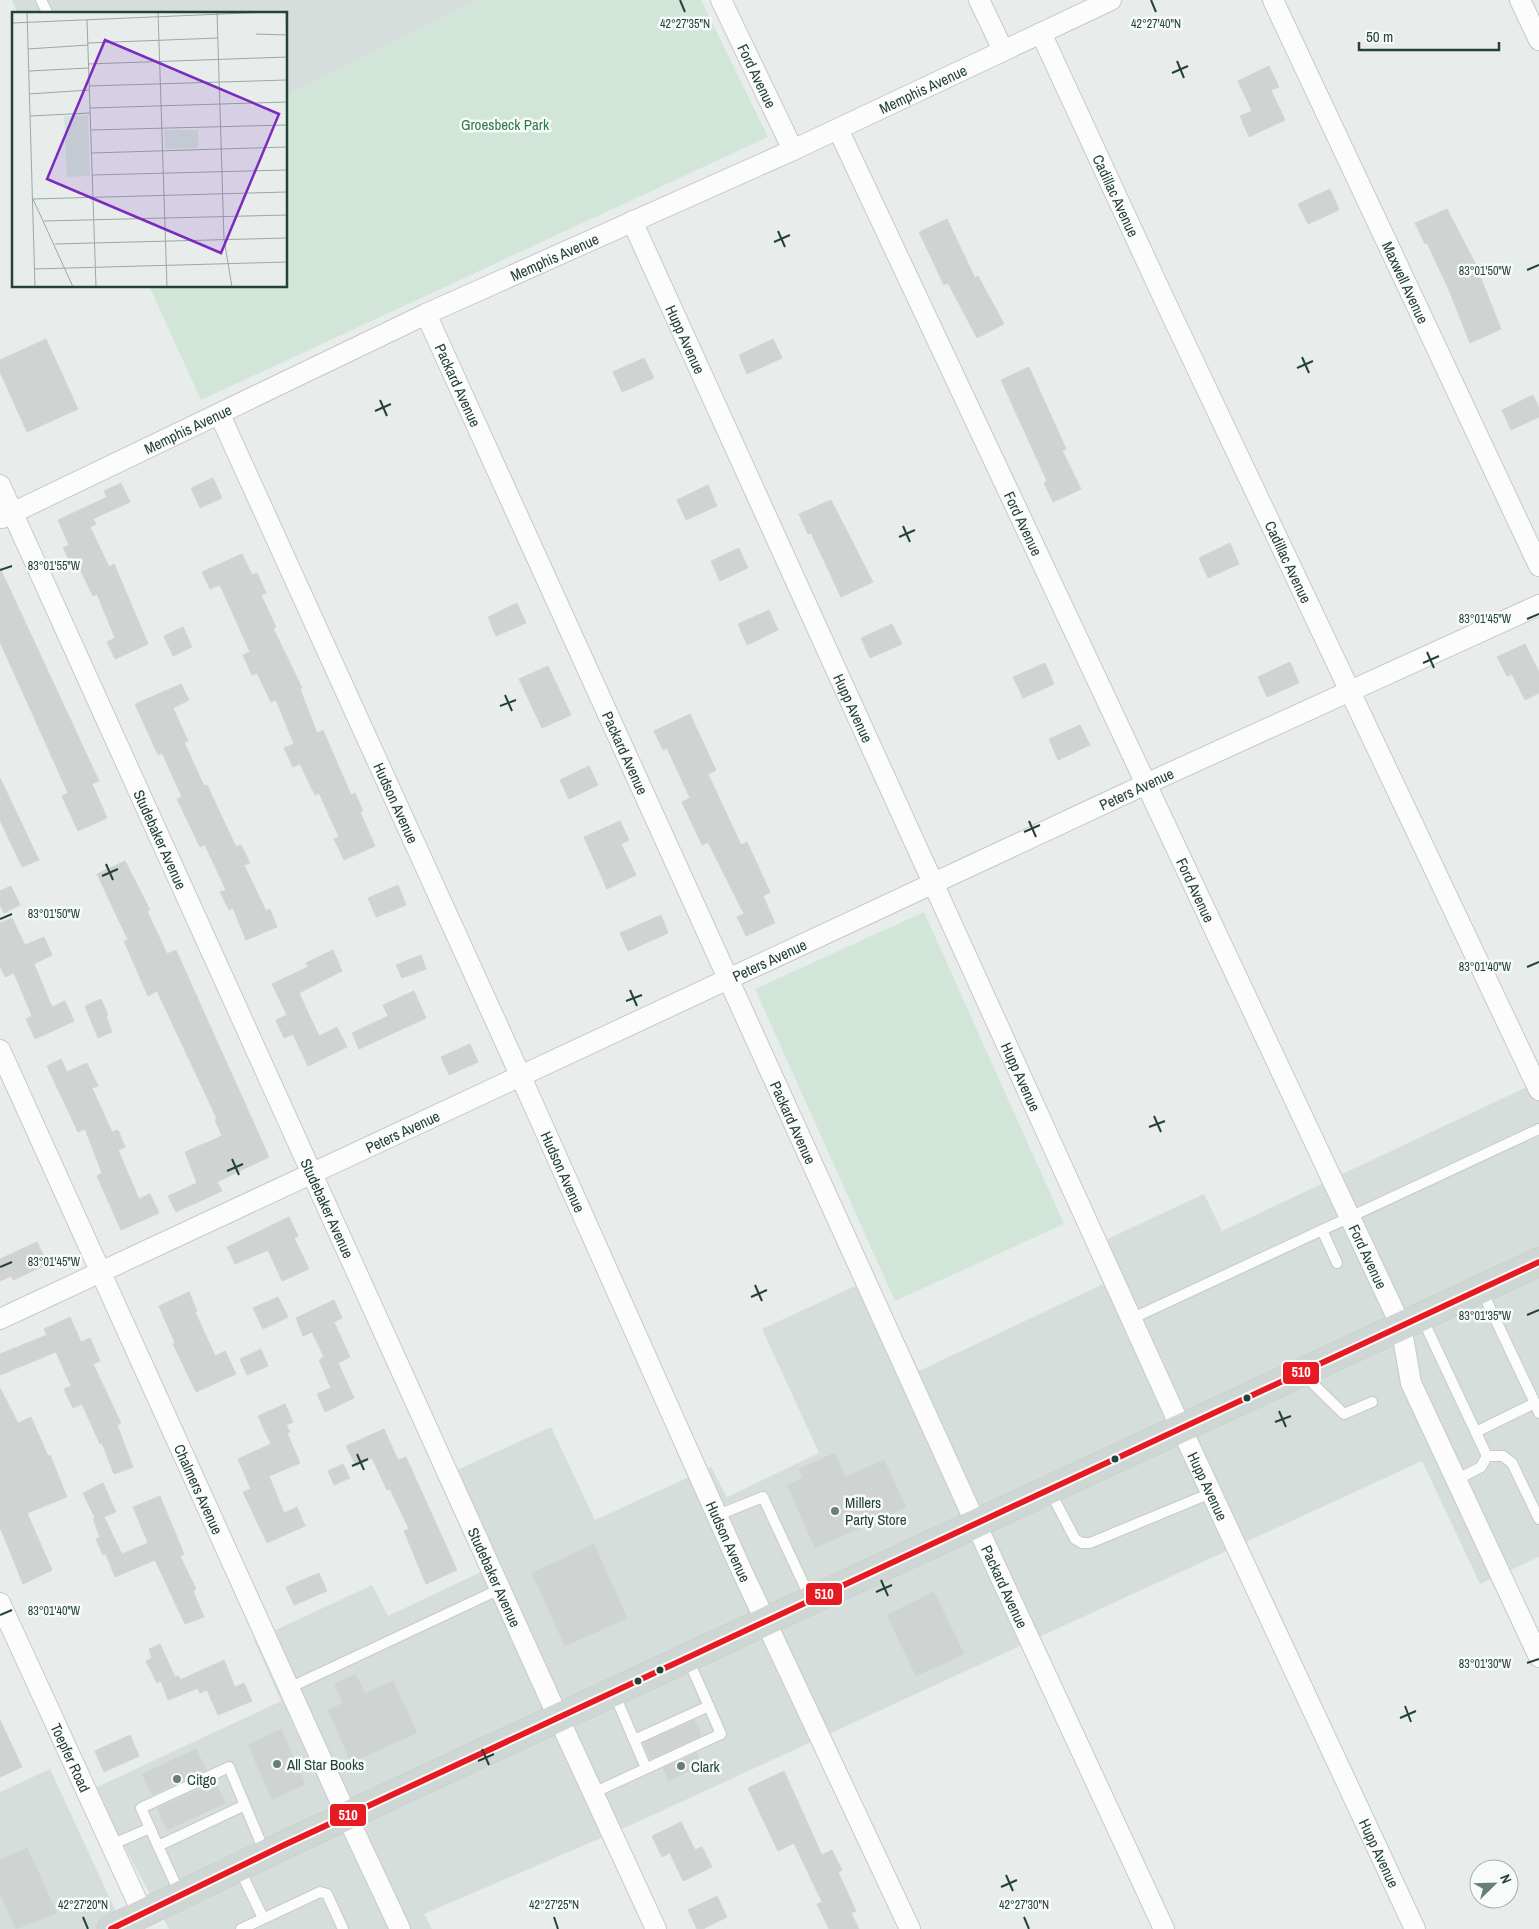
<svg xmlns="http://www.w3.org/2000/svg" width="1539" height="1929" viewBox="0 0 1539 1929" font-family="'Archivo Narrow',sans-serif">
<rect width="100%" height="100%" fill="#e8edeb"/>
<!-- built -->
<g fill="#d6dedb">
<path d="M12,0H480L286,96V14H18Z"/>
<path d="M1539,1081V1557L1480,1584L1422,1461L631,1825L424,1914L432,1929H169L93,1789L281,1701L254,1640L372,1585L388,1616L481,1572L438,1479L551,1427L595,1520L711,1467L727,1497L819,1453L762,1329L855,1286L888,1305L919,1371L1103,1284L1088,1248L1204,1194L1222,1231Z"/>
<path d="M50,1769L124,1929H0V1792Z"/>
</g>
<!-- green -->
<g fill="#d1e6d8">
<path d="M480,0H701L768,137L201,400L149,286H286V96Z"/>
<path d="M924,912L1064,1224L895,1301L755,989Z"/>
</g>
<!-- building -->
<g fill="#cfd4d2" stroke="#d1d6d4">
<path d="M1269,66L1279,87L1271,90L1285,120L1249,137L1240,116L1252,111L1238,81Z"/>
<path d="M1330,189L1339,210L1308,224L1298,204Z"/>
<path d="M1447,209L1474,261L1501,329L1470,343L1449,290L1427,243L1425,244L1415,223Z"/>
<path d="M947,219L975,278L978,276L1004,324L977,338L948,283L944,285L919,232Z"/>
<path d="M46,339L78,409L27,432L0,372V360Z"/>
<path d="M773,339L782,358L747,374L739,355Z"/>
<path d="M644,358L654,378L622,392L613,372Z"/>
<path d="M1029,367L1066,449L1062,450L1081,489L1053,502L1044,483L1047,481L1001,380Z"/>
<path d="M1533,395L1539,408V417L1511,430L1502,410Z"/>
<path d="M213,478L222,498L200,508L191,488Z"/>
<path d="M121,483L130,502L93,519L96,524L90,527L109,567L114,564L148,644L115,659L107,642L115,638L97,594L93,596L77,563L72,565L63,548L69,545L58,520L107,497L104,491Z"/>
<path d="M708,485L717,506L686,520L677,500Z"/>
<path d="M831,500L873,582L841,597L811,533L808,534L799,514Z"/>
<path d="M1230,543L1239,564L1208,578L1199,558Z"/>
<path d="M739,548L748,568L720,581L711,561Z"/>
<path d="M242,554L252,575L257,573L266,593L261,595L276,627L273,628L302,688L300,689L317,733L323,730L351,795L355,793L363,811L360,812L375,846L344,860L334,839L339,837L319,793L315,795L300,764L293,767L284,748L294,744L276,700L271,702L257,673L252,675L243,655L250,652L220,585L210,589L202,572Z"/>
<path d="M0,568L99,781L92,784L107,818L78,831L62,796L68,793L0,642Z"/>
<path d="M517,603L526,623L496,636L488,617Z"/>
<path d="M769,610L778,630L747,645L738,624Z"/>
<path d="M892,624L902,644L870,658L861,638Z"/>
<path d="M183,627L192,647L173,656L164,636Z"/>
<path d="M1525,644L1539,672V693L1525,700L1512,674L1507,676L1497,657Z"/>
<path d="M1290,662L1299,683L1267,697L1258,677Z"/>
<path d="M1045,663L1054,684L1023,698L1013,677Z"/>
<path d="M548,666L571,715L542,728L519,679Z"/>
<path d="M181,684L189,700L173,708L188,741L184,742L204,786L207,785L236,847L241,845L250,863L244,865L266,911L270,909L277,927L246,940L233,908L229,910L220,892L226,890L205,845L200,847L177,799L182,797L162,753L158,755L135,704Z"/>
<path d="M690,714L716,770L708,774L741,845L747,842L770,892L763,896L775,923L746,936L737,917L744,914L708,842L702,845L682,802L690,798L667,748L663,750L654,731Z"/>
<path d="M1080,725L1090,745L1058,760L1049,739Z"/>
<path d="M589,766L598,785L569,799L560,780Z"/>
<path d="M0,778L39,860L22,867L0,820Z"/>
<path d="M620,821L629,840L621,844L636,875L607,889L584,837Z"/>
<path d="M125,861L150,910L147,911L167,954L176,950L269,1157L217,1182L222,1191L176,1212L168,1196L197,1183L185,1152L222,1136L215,1120L217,1119L157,991L148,996L124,941L128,940L97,874Z"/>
<path d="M398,885L406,905L376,917L368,898Z"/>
<path d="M11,886L20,905L4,913L0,905V891Z"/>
<path d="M661,915L668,933L628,951L620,933Z"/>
<path d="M12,918L25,945L44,937L52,955L34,964L52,1007L65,1001L74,1021L35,1039L26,1019L32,1016L14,973L5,977L0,966V923Z"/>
<path d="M333,950L342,971L299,993L319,1036L337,1027L347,1047L308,1066L293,1034L284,1038L276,1020L287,1015L272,984L308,967L306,963Z"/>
<path d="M421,955L426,969L402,978L396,965Z"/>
<path d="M414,991L426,1018L359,1049L352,1033L388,1016L383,1005Z"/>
<path d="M101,999L108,1015L106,1016L112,1032L98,1038L85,1006Z"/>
<path d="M470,1044L478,1062L449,1075L441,1057Z"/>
<path d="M61,1059L67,1072L87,1063L98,1086L92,1088L112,1132L118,1130L125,1147L118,1150L139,1199L150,1194L159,1213L121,1230L97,1176L102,1173L85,1129L78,1132L47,1066Z"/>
<path d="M289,1217L298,1236L294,1238L309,1269L282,1281L268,1250L235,1264L227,1247Z"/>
<path d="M37,1242L48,1264L13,1280L11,1276L0,1281V1259Z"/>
<path d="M189,1292L197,1311L195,1312L215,1356L225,1351L236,1374L196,1392L173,1344L175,1343L159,1306Z"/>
<path d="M278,1297L288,1317L263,1329L253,1308Z"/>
<path d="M334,1300L342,1318L334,1322L350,1357L338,1363L354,1398L325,1412L317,1394L331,1388L319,1360L324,1357L312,1332L303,1336L296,1318Z"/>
<path d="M70,1317L81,1342L90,1338L100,1361L93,1364L121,1423L117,1425L133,1467L114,1474L102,1443L100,1444L82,1404L73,1408L64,1389L71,1386L56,1352L0,1375V1354L47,1335L44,1329Z"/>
<path d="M261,1349L268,1366L247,1375L240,1359Z"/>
<path d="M0,1388L18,1423L31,1417L48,1456L50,1455L67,1497L27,1513L52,1570L23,1584L0,1527Z"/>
<path d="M285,1404L293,1422L286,1425L290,1432L287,1433L300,1463L269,1476L284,1513L297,1507L305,1526L267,1543L243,1492L251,1489L238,1459L271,1444L258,1416Z"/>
<path d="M384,1429L398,1460L406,1457L457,1570L426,1584L404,1531L409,1529L390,1489L387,1490L372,1458L356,1466L346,1446Z"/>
<path d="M835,1453L845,1477L884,1460L906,1507L815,1548L787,1485L803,1478L799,1469Z"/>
<path d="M343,1464L350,1478L334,1485L328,1471Z"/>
<path d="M103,1483L116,1512L104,1517L122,1554L148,1543L133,1507L160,1496L184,1554L180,1556L196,1589L193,1591L204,1617L185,1624L155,1560L115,1577L106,1554L103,1555L96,1539L100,1537L93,1519L95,1518L83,1493Z"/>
<path d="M594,1544L627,1618L565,1646L532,1573Z"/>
<path d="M319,1573L327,1591L294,1605L286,1587Z"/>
<path d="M934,1592L964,1654L916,1676L887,1615Z"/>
<path d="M160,1644L175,1677L179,1676L180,1680L224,1660L235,1687L244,1683L252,1701L218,1715L207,1690L200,1693L198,1688L168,1700L161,1681L157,1683L146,1661L152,1658L149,1649Z"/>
<path d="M356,1674L365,1694L393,1681L417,1733L351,1762L328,1710L343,1703L334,1684Z"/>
<path d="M0,1720L22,1767L0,1777Z"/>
<path d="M695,1720L701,1736L650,1759L643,1743Z"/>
<path d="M281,1729L305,1784L272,1800L248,1745Z"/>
<path d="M130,1735L139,1756L104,1772L95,1751Z"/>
<path d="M196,1749L206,1770L152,1795L142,1774Z"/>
<path d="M697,1753L702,1765L669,1781L663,1768Z"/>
<path d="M784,1771L822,1855L832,1850L842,1870L838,1872L856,1911L851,1913L859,1929H829L817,1904L822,1902L794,1843L778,1851L759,1811L748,1788Z"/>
<path d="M215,1782L225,1803L167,1830L157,1808Z"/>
<path d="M681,1822L695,1850L702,1847L712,1867L683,1881L670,1853L662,1857L652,1836Z"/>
<path d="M27,1848L57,1913L16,1929L0,1893V1860Z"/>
<path d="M717,1896L727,1917L703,1929H697L688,1910Z"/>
</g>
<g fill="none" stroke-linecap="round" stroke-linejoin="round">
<defs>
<g id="service">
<path d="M41,0L48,14"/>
<path d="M1322,1230L1337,1263"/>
<path d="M1481,1289L1535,1403"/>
<path d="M1422,1318L1487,1456L1481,1467L1456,1480"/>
<path d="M1131,1319L1539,1129"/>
<path d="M1302,1373L1344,1414L1372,1402"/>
<path d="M1476,1432L1535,1403L1539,1413"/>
<path d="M1487,1456H1503L1512,1463L1539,1519"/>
<path d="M1050,1491L1075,1539L1082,1543H1090L1211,1493"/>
<path d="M718,1515L763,1497L811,1600"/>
<path d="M289,1688L500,1589"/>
<path d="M614,1693L646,1768"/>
<path d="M634,1740L709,1706"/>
<path d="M593,1793L721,1734L688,1659"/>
<path d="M245,1805L158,1846L141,1808L229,1767L265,1853"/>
<path d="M111,1845L150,1828"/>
<path d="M158,1846L180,1894"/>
<path d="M239,1868L263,1918"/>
<path d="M241,1929L320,1892L327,1894L343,1929"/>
</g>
<g id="minor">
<path id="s1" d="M721,0L793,150"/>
<path d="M979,0L1003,50"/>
<path id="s2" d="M1273,0L1539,566"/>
<path d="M1520,0L1539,40"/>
<path id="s3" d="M1041,33L1164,299L1539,1090"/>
<path id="s4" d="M838,129L1401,1326L1411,1383L1539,1657"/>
<path id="s5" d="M632,221L1181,1428L1415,1929"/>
<path id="s6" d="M426,314L976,1524L1164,1929"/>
<path id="s7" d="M220,415L521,1077L741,1569L910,1929"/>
<path id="s8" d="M0,485L559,1719L656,1929"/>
<path id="s9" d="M2,518L426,314L793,150L1111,0"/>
<path id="s10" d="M0,1050L347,1816L400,1929"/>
<path id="s11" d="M0,1319L1146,784L1539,605"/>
<path id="s12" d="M0,1603L142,1912"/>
</g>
<path id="primary" d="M111,1929L282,1846L1539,1262"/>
</defs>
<!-- service casing -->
<use href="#service" stroke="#c5cac8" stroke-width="12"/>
<!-- minor casing -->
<use href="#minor" stroke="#c5cac8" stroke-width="22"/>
<!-- primary casing -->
<use href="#primary" stroke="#c3ccc9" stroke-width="29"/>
<!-- service -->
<use href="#service" stroke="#fcfcfc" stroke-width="10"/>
<!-- minor -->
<use href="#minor" stroke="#fcfcfc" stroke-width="20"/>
<!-- primary -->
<use href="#primary" stroke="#cfd7d5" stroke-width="28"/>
<defs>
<path id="bus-1" d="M111,1929L282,1846L1539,1262"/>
</defs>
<!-- bus-1 casing -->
<use href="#bus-1" stroke="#f7fbf9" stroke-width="10"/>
<!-- bus-1 -->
<use href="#bus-1" stroke="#e51a23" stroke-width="6"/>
</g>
<!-- ticks -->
<path fill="none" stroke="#24423a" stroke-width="2" d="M680,0L685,12M1151,0L1156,12M1177,61L1184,78M1172,73L1188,66M778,231L785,247M774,242L790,235M1527,270L1539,265M1302,357L1309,373M1297,368L1313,361M380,400L387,416M375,411L391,404M903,526L910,542M899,537L915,530M0,570L12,566M1527,619L1539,614M1427,652L1434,668M1423,663L1439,656M505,695L512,711M500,706L516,700M1029,821L1036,837M1024,832L1040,825M106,864L113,880M102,876L118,869M0,919L12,914M1527,967L1539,962M630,990L637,1006M626,1001L642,995M1154,1116L1161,1132M1149,1127L1165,1121M232,1159L239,1175M227,1171L243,1164M0,1267L12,1262M755,1285L762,1301M751,1297L767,1290M1527,1315L1539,1310M1279,1411L1286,1427M1275,1422L1291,1416M357,1454L364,1470M352,1466L368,1459M881,1580L888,1596M876,1592L892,1585M0,1615L12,1610M1527,1663L1539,1659M1405,1706L1411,1722M1400,1718L1416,1711M482,1749L489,1765M478,1761L494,1754M1006,1875L1013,1891M1001,1887L1017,1880M83,1917L88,1929M554,1917L558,1929M1024,1917L1029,1929"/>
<!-- markers -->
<g fill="#24423a" stroke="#f7fbf9" stroke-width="2">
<circle cx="1247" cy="1398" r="4.5"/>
<circle cx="1115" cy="1459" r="4.5"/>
<circle cx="660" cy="1670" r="4.5"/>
<circle cx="638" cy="1681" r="4.5"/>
</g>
<g fill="#697e78" stroke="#f7fbf9" stroke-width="2">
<circle cx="835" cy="1511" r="5"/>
<circle cx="277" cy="1764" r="5"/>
<circle cx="681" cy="1766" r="5"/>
<circle cx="177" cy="1779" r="5"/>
</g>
<g text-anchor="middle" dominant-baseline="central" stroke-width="5" stroke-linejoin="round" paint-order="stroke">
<!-- street labels -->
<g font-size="15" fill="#24423a" stroke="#f7fbf9">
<text stroke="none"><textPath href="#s1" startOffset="84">Ford Avenue</textPath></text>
<text stroke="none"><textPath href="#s9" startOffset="1016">Memphis Avenue</textPath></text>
<text stroke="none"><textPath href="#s3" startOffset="179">Cadillac Avenue</textPath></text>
<text stroke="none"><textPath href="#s9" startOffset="611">Memphis Avenue</textPath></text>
<text stroke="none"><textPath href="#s2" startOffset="312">Maxwell Avenue</textPath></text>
<text stroke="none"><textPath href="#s5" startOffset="130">Hupp Avenue</textPath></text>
<text stroke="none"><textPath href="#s6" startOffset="78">Packard Avenue</textPath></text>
<text stroke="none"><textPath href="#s9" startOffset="206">Memphis Avenue</textPath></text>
<text stroke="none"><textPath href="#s4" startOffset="436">Ford Avenue</textPath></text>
<text stroke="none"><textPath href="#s3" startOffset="584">Cadillac Avenue</textPath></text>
<text stroke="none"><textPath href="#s5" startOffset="535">Hupp Avenue</textPath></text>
<text stroke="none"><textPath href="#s6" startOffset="482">Packard Avenue</textPath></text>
<text stroke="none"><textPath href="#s11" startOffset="1254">Peters Avenue</textPath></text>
<text stroke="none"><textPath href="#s7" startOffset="426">Hudson Avenue</textPath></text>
<text stroke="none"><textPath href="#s8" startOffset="389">Studebaker Avenue</textPath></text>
<text stroke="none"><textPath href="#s4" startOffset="841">Ford Avenue</textPath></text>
<text stroke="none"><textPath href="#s11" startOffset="849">Peters Avenue</textPath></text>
<text stroke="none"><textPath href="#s5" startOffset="940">Hupp Avenue</textPath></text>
<text stroke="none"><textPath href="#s6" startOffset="888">Packard Avenue</textPath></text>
<text stroke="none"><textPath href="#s11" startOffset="444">Peters Avenue</textPath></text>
<text stroke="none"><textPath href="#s7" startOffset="831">Hudson Avenue</textPath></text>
<text stroke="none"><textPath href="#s8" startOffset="794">Studebaker Avenue</textPath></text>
<text stroke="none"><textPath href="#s4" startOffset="1246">Ford Avenue</textPath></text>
<text stroke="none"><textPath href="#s5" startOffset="1390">Hupp Avenue</textPath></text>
<text stroke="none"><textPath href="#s10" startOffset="482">Chalmers Avenue</textPath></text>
<text stroke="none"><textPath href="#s7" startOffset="1236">Hudson Avenue</textPath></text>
<text stroke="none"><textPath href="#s8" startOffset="1199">Studebaker Avenue</textPath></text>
<text stroke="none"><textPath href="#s6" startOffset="1398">Packard Avenue</textPath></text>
<text stroke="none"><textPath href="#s12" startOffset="170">Toepfer Road</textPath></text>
<text stroke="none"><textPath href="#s5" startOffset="1795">Hupp Avenue</textPath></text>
</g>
<!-- park labels -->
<g font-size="15" fill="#2d7a4b" stroke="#f7fbf9">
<text x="505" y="124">Groesbeck Park</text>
</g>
<!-- poi labels -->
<g font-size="15" fill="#24423a" stroke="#f7fbf9" text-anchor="start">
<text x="845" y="1502">Millers<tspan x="845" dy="17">Party Store</tspan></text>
<text x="287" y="1764">All Star Books</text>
<text x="691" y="1766">Clark</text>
<text x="187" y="1779">Citgo</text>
</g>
</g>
<!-- overview -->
<g transform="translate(12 12)">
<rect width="275" height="275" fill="#e8edeb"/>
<path d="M76,103L78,164L55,165L52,104ZM152,118H186V136L153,137Z" fill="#d1e6d8"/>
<path fill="none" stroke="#9aa9a4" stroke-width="1" d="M15,0L23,275M146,0L155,275M205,0L212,227L220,275M274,0L275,47M75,8L84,275M0,11L257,0M244,22L275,23M76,31L206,26M16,37L76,33M76,52L275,45M17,59L76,56M77,74L275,68M17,82L77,78M78,96L275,90M18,104L78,101M79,118L275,113M79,141L275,135M80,163L275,158M32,209L275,203M43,232L275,226M22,257L275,250M61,275L21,187L275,180"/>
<path fill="#7b2cbf" fill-opacity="0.15" stroke="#7b2cbf" stroke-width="2.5" d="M93,28L267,102L209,241L35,167Z"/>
<rect width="275" height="275" fill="none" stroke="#24423a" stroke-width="2.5"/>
</g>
<g font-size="12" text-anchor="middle" fill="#24423a" stroke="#f7fbf9" stroke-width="5" stroke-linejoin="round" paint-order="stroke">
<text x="685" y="28">42°27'35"N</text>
<text x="1156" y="28">42°27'40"N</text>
<text x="1485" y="275">83°01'50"W</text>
<text x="54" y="570">83°01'55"W</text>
<text x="1485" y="623">83°01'45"W</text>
<text x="54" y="918">83°01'50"W</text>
<text x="1485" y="971">83°01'40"W</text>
<text x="54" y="1266">83°01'45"W</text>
<text x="1485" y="1320">83°01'35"W</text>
<text x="54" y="1615">83°01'40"W</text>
<text x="1485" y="1668">83°01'30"W</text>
<text x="83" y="1909">42°27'20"N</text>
<text x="554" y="1909">42°27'25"N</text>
<text x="1024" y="1909">42°27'30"N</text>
</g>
<g stroke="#f7fbf9" stroke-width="2">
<rect x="1282" y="1361" width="38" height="24" rx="5" fill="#e51a23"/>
<rect x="805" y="1582" width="38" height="24" rx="5" fill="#e51a23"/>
<rect x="329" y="1803" width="38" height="24" rx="5" fill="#e51a23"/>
</g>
<g font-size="14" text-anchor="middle" font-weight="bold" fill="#fff">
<text x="1301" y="1377">510</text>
<text x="824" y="1599">510</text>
<text x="348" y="1820">510</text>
</g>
<!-- north arrow -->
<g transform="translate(1494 1884) rotate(67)"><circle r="24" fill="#f7fbf9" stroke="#a3b1ad"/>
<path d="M0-4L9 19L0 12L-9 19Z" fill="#697e78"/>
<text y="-8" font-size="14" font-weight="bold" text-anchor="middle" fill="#24423a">N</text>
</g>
<!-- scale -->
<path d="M1359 42v8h140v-8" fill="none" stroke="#24423a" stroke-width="2.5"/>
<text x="1366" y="42" font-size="15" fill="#24423a" stroke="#f7fbf9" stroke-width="4" paint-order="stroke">50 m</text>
</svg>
